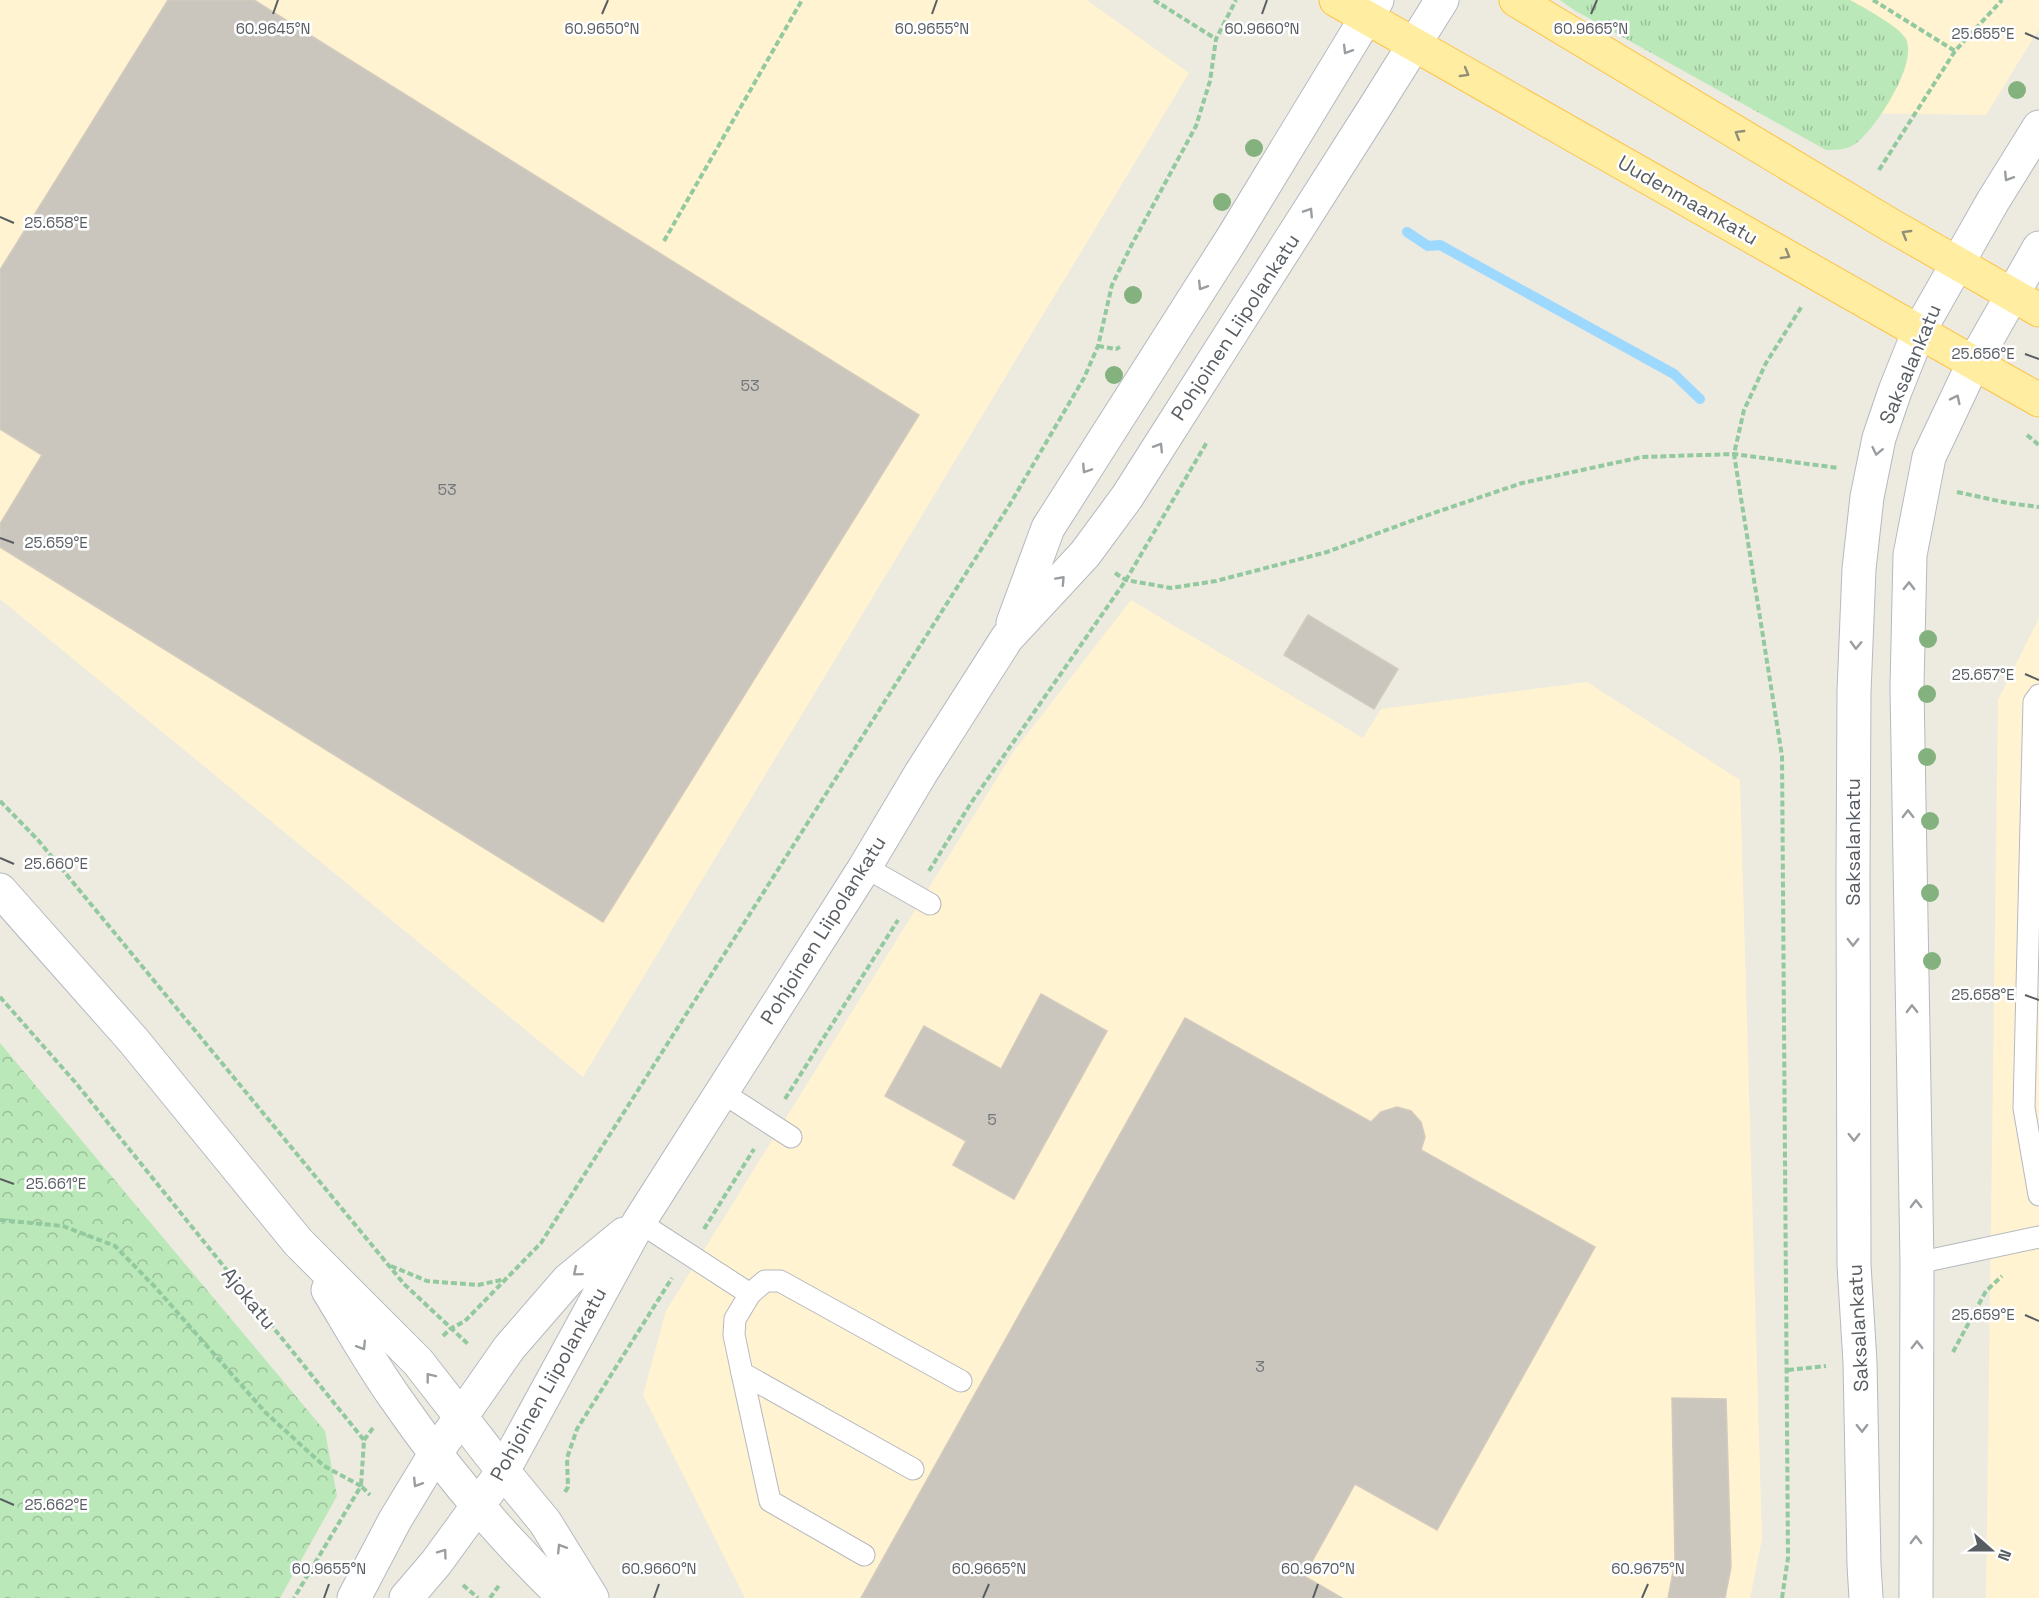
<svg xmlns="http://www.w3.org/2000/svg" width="2039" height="1598" viewBox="0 0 2039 1598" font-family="'Space Grotesk',sans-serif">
<defs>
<pattern id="grass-tufts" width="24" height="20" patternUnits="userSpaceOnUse" patternTransform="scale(1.5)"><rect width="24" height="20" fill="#bae8b9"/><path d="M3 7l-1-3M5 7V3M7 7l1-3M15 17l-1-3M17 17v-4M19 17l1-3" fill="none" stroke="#9abf9a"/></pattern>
<pattern id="park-crowns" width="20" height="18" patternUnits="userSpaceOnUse" patternTransform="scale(1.5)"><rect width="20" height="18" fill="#bae8b9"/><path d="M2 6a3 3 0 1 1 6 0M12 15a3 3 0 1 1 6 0" fill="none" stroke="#9abf9a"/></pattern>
</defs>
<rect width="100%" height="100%" fill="#edeadf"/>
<!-- commercial -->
<g fill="#fff3d2">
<path d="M0,0H1087L1189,73L583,1077L0,599Z"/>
<path d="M1672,0H2039V29L1986,115L1844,113Z"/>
<path d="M1131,600L1363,738L1381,709L1587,682L1740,780L1762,1539L1750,1598H745L643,1395L666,1311L1014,751Z"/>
<path d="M2039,618V1598H1986L1998,700Z"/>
</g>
<!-- grass -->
<path fill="url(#grass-tufts)" d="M1560,0H1850C1863,7 1900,27 1906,39C1918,63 1878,124 1860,140C1850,150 1839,150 1826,150L1574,10Z"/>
<!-- park -->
<path fill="url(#park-crowns)" d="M0,1043L325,1431L337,1496L280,1598H0Z"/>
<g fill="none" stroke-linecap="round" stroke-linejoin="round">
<!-- stream -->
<path stroke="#9dd8ff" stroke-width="10" d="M1407,232L1428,246L1440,245L1674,374L1700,399"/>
</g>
<!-- building -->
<g fill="#cac6be" stroke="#d2cbbd" stroke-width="1.5">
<path d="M168,0H254L919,415L603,922L0,547V524L42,455L0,429V270Z"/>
<path d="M1308,615L1398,669L1374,709L1284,655Z"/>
<path d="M1041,994L1107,1031L1014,1199L953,1165L966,1141L885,1096L924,1026L1001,1069Z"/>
<path d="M1185,1018L1371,1122L1381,1112L1397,1107L1411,1111L1421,1122L1425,1137L1421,1150L1595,1247L1437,1530L1355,1484L1304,1576L1342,1598H861Z"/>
<path d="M1672,1398L1726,1399L1731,1567L1725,1598H1668L1675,1562Z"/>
</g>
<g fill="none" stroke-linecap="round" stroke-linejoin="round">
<defs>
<g id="lane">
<path d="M2039,695L2034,702L2024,1108L2039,1195"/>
<path d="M865,867L930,904"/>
<path d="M720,1091L791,1137"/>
<path d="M639,1222L750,1294"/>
<path d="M1917,1263L2039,1237"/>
<path d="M742,1373L770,1501L864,1555"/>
<path d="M913,1469L742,1373L734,1335L735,1319L750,1294L765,1281H780L961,1381"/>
</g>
<g id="secondary">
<path d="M1013,623L1048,528L1233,237L1377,0"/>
<path d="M0,890L133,1040L298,1242L418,1362L503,1471L545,1522L592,1598"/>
<path d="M328,1290C350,1326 371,1364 396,1399C445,1470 502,1538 565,1598"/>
<path d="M354,1598L395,1520L435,1454L509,1348L568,1280L624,1234"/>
<path d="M406,1598L436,1563L503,1471L639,1222L865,867L921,773L1007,638L1085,554L1127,497L1375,107L1442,0"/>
<path d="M1866,1598L1864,1565L1860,1362L1854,1265L1853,877L1854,692L1859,569L1867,497L1879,438L1895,391L1919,331L1993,201L2039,127"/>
<path d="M1916,1598L1917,1263L1907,687L1910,555L1929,457L1974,362L2039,248"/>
</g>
<g id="primary">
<path d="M1336,0L2039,400"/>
<path d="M1516,0L1892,226L2039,310"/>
</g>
</defs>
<!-- lane casing -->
<use href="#lane" stroke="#b5b9be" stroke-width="23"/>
<!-- secondary casing -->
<use href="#secondary" stroke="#b5bac0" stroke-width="35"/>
<!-- primary casing -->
<use href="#primary" stroke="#fec448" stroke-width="35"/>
<!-- path -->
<g stroke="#92c99f" stroke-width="4" stroke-dasharray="6 3" stroke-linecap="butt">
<path d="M1154,0L1216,39"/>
<path d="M1873,0L1955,51"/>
<path d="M1879,170L1955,51L2002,0"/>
<path d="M664,241L802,0"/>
<path d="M1098,346L1116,349L1120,347"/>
<path d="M2027,435L2039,445"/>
<path d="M1957,492L2008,503L2039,507"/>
<path d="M1115,573L1126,580L1171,588L1216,581L1327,552L1419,518L1522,483L1642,457L1734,454L1838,468"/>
<path d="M0,801L38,840L404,1284L469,1345"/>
<path d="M929,871L971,803L1126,580L1207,442"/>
<path d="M0,997L75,1082L364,1440L361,1486L370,1495"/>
<path d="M785,1099L898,920"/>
<path d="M0,1220L63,1226L115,1246L155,1287L266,1413L324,1466L361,1486L294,1598"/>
<path d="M704,1229L754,1149"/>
<path d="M391,1266L427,1281L478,1285L506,1279"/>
<path d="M443,1336L450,1329L465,1321L541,1243L1010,504L1084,378L1098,346L1112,285L1131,246L1196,126L1210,81L1216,39L1236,0"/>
<path d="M1953,1352L1986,1291L2002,1276"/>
<path d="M1788,1370L1826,1366"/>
<path d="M364,1440L373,1428"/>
<path d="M565,1492L568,1487L567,1458L577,1429L672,1278"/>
<path d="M463,1585L478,1598"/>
<path d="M490,1598L500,1584"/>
<path d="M1782,1598L1788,1558L1782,756L1734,454L1744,410L1766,363L1802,306"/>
</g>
<!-- lane -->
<use href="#lane" stroke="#fff" stroke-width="21"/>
<!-- secondary -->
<use href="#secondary" stroke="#fff" stroke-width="33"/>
<!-- primary -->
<use href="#primary" stroke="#ffeda2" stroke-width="33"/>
</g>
<!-- trees -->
<g fill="#83b27e">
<circle cx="2017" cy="90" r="9"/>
<circle cx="1254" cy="148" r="9"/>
<circle cx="1222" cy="202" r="9"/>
<circle cx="1133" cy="295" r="9"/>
<circle cx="1114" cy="375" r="9"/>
<circle cx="1928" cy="639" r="9"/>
<circle cx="1927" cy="694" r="9"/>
<circle cx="1927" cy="757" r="9"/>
<circle cx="1930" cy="821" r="9"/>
<circle cx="1930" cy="893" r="9"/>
<circle cx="1932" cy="961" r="9"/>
</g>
<!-- one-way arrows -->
<defs><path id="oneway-chevron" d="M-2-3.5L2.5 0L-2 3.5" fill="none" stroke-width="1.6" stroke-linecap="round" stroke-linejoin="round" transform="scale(1.5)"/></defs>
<g stroke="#9b9ea1">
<use href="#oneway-chevron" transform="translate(1347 50) rotate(121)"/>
<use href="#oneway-chevron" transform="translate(2008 177) rotate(122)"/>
<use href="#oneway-chevron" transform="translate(1309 212) rotate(-57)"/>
<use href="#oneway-chevron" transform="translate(1202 286) rotate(122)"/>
<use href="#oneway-chevron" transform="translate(1956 399) rotate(-64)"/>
<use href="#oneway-chevron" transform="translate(1159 447) rotate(-58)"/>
<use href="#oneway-chevron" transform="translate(1877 451) rotate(102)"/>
<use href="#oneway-chevron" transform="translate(1086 469) rotate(123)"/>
<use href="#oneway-chevron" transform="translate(1061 580) rotate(-47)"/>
<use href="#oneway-chevron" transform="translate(1909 586) rotate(-89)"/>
<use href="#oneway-chevron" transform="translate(1856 645) rotate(92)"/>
<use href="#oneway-chevron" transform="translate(1908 814) rotate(-91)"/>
<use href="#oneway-chevron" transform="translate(1853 942) rotate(90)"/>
<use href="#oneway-chevron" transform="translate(1912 1009) rotate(-91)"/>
<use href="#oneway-chevron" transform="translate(1854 1137) rotate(90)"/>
<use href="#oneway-chevron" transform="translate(1916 1204) rotate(-91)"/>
<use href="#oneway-chevron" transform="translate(577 1272) rotate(140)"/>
<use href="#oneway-chevron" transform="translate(1917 1345) rotate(-90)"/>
<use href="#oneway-chevron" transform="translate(362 1346) rotate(58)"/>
<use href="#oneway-chevron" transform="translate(430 1377) rotate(-128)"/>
<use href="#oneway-chevron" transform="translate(1862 1428) rotate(89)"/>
<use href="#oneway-chevron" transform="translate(417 1483) rotate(122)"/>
<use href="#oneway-chevron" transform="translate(1916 1540) rotate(-90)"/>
<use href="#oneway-chevron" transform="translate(561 1548) rotate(-122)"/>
<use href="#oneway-chevron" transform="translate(443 1553) rotate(-54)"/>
</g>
<g stroke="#928f78">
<use href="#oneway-chevron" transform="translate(1465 73) rotate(30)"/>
<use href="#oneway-chevron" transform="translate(1739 134) rotate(-149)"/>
<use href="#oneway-chevron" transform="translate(1906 234) rotate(-150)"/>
<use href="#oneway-chevron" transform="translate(1786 255) rotate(30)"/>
</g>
<!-- ticks -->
<path fill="none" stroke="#585d62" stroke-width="2" d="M273,14L278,0M602,14L608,0M932,14L937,0M1262,14L1267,0M1591,14L1597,0M2025,33L2039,39M0,217L14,223M2025,354L2039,359M0,538L14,543M2025,674L2039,680M0,858L14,864M2025,995L2039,1000M0,1179L14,1184M2025,1315L2039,1321M0,1499L14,1505M324,1598L329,1584M654,1598L659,1584M983,1598L989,1584M1313,1598L1318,1584M1642,1598L1648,1584"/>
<g text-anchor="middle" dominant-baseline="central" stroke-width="5" stroke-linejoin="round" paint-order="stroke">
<!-- number labels -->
<g font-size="16" fill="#747779">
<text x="750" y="385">53</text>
<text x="447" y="489">53</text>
<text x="992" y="1119">5</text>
<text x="1260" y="1366">3</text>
</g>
<!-- street labels -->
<g font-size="20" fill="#585d62" stroke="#fff">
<text transform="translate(1688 200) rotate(30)">Uudenmaankatu</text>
<text transform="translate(1235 327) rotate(-57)">Pohjoinen Liipolankatu</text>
<text transform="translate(1910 364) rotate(-67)">Saksalankatu</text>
<text transform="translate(1853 842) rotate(-90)">Saksalankatu</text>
<text transform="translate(823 930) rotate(-58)">Pohjoinen Liipolankatu</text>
<text transform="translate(249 1298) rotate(51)">Ajokatu</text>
<text transform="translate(1858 1328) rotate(-93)">Saksalankatu</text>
<text transform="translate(548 1384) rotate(-61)">Pohjoinen Liipolankatu</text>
</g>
</g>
<g font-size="15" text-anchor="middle" fill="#585d62" stroke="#fff" stroke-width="5" stroke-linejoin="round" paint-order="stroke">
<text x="273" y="34">60.9645°N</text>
<text x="602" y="34">60.9650°N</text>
<text x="932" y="34">60.9655°N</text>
<text x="1262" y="34">60.9660°N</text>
<text x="1591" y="34">60.9665°N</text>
<text x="1983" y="39">25.655°E</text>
<text x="56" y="228">25.658°E</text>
<text x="1983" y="359">25.656°E</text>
<text x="56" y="548">25.659°E</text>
<text x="1983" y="680">25.657°E</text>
<text x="56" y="869">25.660°E</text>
<text x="1983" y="1000">25.658°E</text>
<text x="56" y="1189">25.661°E</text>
<text x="1983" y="1320">25.659°E</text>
<text x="56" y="1510">25.662°E</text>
<text x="329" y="1574">60.9655°N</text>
<text x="659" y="1574">60.9660°N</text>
<text x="989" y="1574">60.9665°N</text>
<text x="1318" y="1574">60.9670°N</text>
<text x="1648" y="1574">60.9675°N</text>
</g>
<!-- north arrow -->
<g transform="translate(1991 1550) rotate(111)" stroke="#ffffff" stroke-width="4.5" paint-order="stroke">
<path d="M0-4.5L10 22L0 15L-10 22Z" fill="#585d62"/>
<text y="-9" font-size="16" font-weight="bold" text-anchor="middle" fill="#585d62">N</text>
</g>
</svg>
